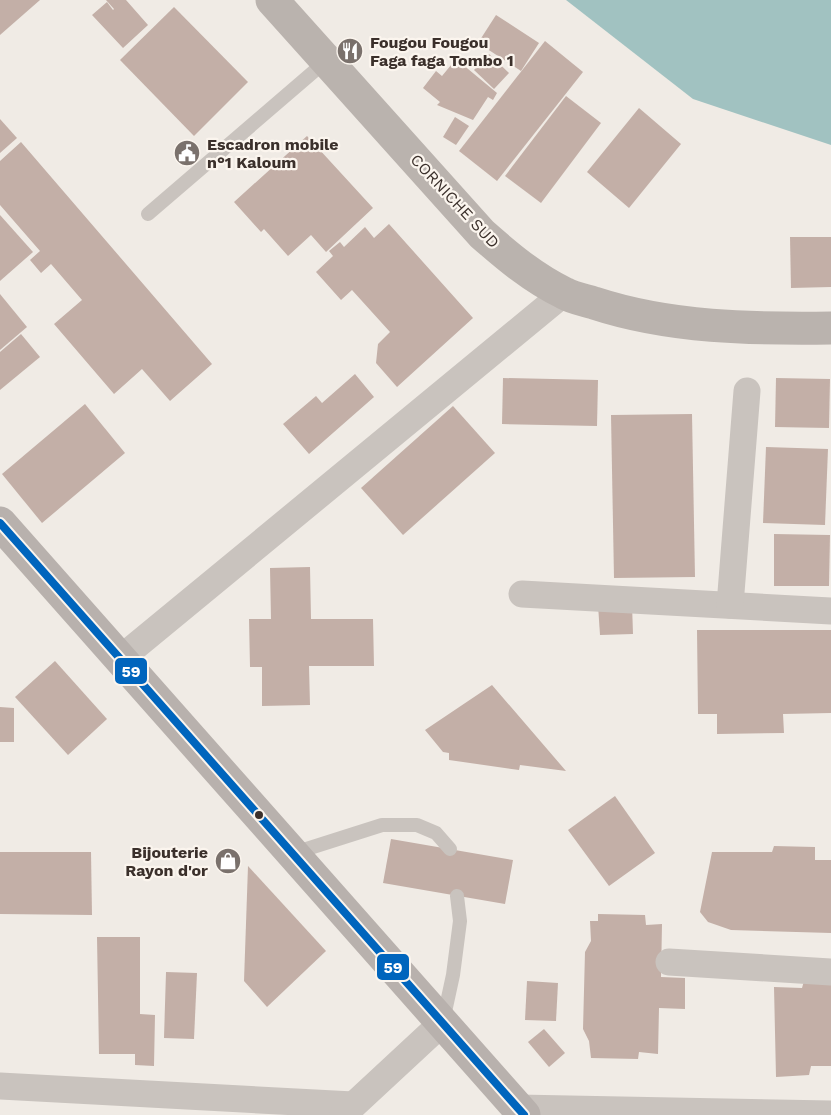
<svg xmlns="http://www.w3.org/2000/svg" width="831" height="1115" viewBox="0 0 831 1115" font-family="'Work Sans',sans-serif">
<rect width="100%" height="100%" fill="#f0ebe5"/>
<!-- water -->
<path fill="#a1c2c1" d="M566,0H831V145L693,99Z"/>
<!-- building -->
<g fill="#c3afa7">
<path d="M0,0H40L0,35Z"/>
<path d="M106,0H126L148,25L123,48L92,15L107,2L113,10L114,9Z"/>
<path d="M174,7L248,82L194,136L120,60Z"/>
<path d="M496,15L539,43L521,71L478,43Z"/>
<path d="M545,41L583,72L497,181L459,151Z"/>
<path d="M489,54L509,73L494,89L474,70Z"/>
<path d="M456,59L497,93L493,100L488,97L473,120L437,105L440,102L423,88L436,71L442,76Z"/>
<path d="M566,96L601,123L541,203L505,176Z"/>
<path d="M639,108L681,144L629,208L587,172Z"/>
<path d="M455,117L469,126L456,145L443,137Z"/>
<path d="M0,119L17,138L0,153Z"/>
<path d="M307,136L373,208L326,252L311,235L288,256L264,229L261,232L234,202Z"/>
<path d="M21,142L212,364L170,401L142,369L114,394L54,324L82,300L51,264L41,273L30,260L40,251L0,205V161Z"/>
<path d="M0,215L33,252L0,281Z"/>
<path d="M389,224L473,318L397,387L376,363L378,344L390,332L352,290L341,300L316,272L333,256L329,251L340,242L344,247L365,227L374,238Z"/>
<path d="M790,237H831V287L791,288Z"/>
<path d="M0,294L27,327L0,350Z"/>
<path d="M21,334L40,357L0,390V352Z"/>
<path d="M355,374L374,397L309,454L283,424L316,396L322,403Z"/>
<path d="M503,378L598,380L597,426L502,424Z"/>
<path d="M776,378L830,379L829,428L775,427Z"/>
<path d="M85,404L125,453L42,523L2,474Z"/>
<path d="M453,406L495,453L403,535L361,488Z"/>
<path d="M692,414L695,577L614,578L611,415Z"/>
<path d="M766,447L828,449L825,525L763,523Z"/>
<path d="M774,534L830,535L829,586H774Z"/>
<path d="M310,567L311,619H373L374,666H309L310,705L262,706V667H250L249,619H271L270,568Z"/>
<path d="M632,604L633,634L600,635L598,605Z"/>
<path d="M697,630H831V713L783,714L784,733L717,734V714H698Z"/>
<path d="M55,661L107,719L68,755L15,697Z"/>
<path d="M492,685L566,771L520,765L519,770L449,760V753L443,752L425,730Z"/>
<path d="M0,707L14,708V742H0Z"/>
<path d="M615,796L655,853L609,886L568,830Z"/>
<path d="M391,839L513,860L505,904L383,883Z"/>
<path d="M774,846L815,847V860H831V933L731,930L708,922L700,912L712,852H772Z"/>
<path d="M0,852H91L92,915L0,914Z"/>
<path d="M248,866L326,951L267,1007L244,981Z"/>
<path d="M598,914L645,915L646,925L662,924L661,977L685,978V1009L659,1008L658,1054L639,1052L638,1059L591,1058L589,1041L583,1029L585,952L591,941L590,921H598Z"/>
<path d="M97,937H140V1014L155,1015L154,1066L135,1065V1054H99Z"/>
<path d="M166,972L197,973L194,1039L164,1038Z"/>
<path d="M527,981L558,983L556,1021L525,1020Z"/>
<path d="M804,981L831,982V1066H811L809,1075L776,1077L774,987L802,988Z"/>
<path d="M544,1029L565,1053L549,1067L528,1042Z"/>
</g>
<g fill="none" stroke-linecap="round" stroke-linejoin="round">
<!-- lane -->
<g stroke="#c9c3be" stroke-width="14">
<path d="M148,214L326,61"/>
<path d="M294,853L382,825H417L436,833L450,849"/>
<path d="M443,1021L453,975L460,921L457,896"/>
</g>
<!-- street -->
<g stroke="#c9c3be" stroke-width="27">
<path d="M522,594L831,611"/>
<path d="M730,605L747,391"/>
<path d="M120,659L564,293"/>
<path d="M669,962L831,972"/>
<path d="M0,1086L353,1105"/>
<path d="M518,1108L831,1114"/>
<path d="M343,1115L442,1023"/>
</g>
<!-- secondary -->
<path stroke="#bab3ae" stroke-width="33" d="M272,0L482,234C507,256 533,278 564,293C573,298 584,300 594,303C670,328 752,329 831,328"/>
<!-- primary -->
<path stroke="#b8b1ad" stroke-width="33" d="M0,523L524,1115"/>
<defs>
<path id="bus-1" d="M0,523L524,1115"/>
</defs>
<!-- bus-1 casing -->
<use href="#bus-1" stroke="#fbf5ee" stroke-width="12"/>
<!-- bus-1 -->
<use href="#bus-1" stroke="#0065bd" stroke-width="8"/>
</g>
<!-- icons -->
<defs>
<symbol id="restaurant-disc" viewBox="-11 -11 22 22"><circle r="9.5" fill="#7a716c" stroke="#fbf5ee"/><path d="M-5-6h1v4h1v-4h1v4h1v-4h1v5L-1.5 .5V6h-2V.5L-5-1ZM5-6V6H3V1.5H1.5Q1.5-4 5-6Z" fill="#fff"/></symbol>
<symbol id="civic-disc" viewBox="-11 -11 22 22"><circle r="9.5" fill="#7a716c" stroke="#fbf5ee"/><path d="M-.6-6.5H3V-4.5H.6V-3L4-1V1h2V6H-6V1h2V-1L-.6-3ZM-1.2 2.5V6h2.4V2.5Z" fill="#fff"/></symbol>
<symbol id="shop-disc" viewBox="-11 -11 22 22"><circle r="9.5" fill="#7a716c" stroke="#fbf5ee"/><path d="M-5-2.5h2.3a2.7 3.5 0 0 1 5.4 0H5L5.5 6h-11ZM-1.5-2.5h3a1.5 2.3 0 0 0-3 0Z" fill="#fff"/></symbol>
</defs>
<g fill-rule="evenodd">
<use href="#restaurant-disc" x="335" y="36" width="30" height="30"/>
<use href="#civic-disc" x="172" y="138" width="30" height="30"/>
<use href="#shop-disc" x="213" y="846" width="30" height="30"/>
</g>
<!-- markers -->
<circle fill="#3b302b" stroke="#fbf5ee" stroke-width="2" cx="259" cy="815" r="5"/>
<g text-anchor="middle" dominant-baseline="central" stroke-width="4.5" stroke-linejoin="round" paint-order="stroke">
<!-- poi labels -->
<g font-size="16" font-weight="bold" fill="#3b302b" stroke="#fbf5ee" text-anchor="start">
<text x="370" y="42">Fougou Fougou<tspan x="370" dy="18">Faga faga Tombo 1</tspan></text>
<text x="207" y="144">Escadron mobile<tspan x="207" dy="18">n°1 Kaloum</tspan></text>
<text x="208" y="852" text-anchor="end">Bijouterie<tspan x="208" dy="18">Rayon d'or</tspan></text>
</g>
<!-- street labels -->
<g font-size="16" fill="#3b302b" stroke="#fbf5ee">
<text transform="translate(455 201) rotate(47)">CORNICHE SUD</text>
</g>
</g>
<g stroke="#fbf5ee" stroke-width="2">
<rect x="114" y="657" width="34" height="28" rx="6" fill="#0065bd"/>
<rect x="376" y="953" width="34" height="28" rx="6" fill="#0065bd"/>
</g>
<g font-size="16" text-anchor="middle" font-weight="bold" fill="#fff">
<text x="131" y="677">59</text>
<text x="393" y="973">59</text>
</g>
</svg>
